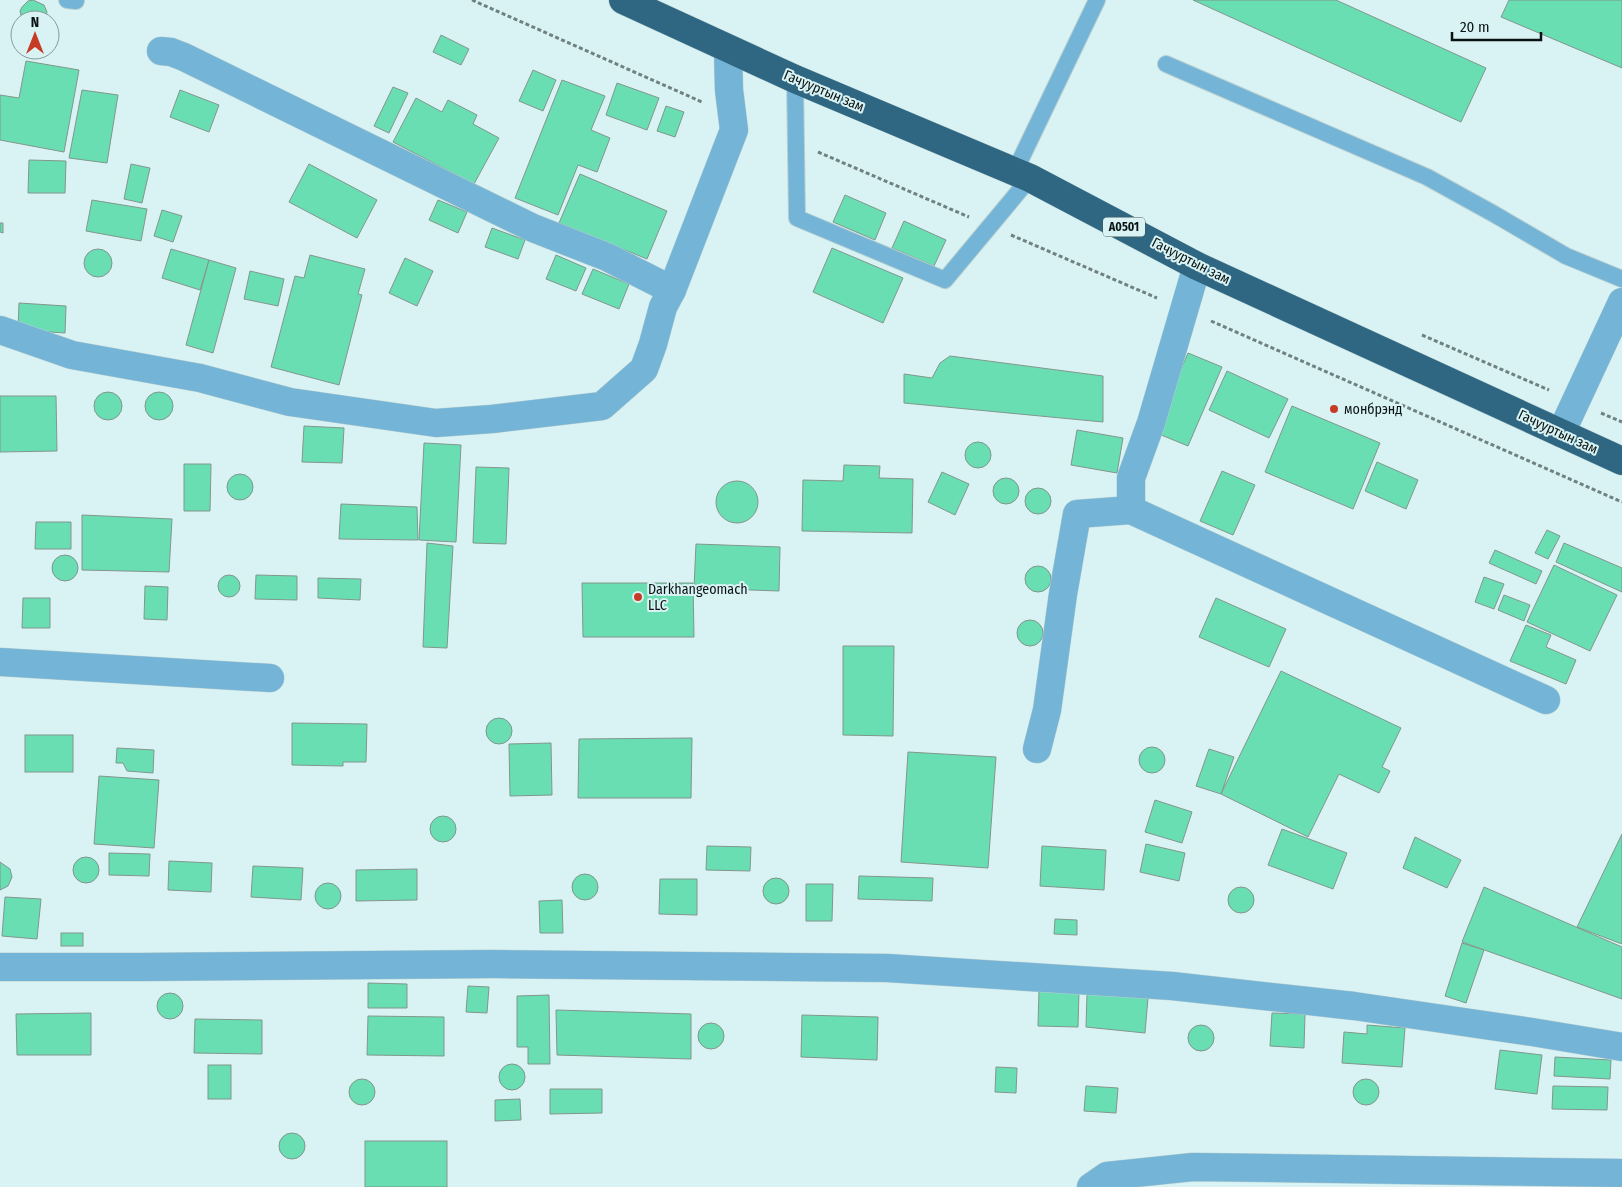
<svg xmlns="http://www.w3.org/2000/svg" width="1622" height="1187" viewBox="0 0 1622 1187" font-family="'Fira Sans Condensed',sans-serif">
<rect width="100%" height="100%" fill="#d9f3f4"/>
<!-- building -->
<g fill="#69deb3" stroke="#82968d">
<path d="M33,0L44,5L47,12L45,20H22L20,11L22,7L28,1Z"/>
<path d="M1193,0H1336L1486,68L1461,122Z"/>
<path d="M1509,0H1622V68L1501,17Z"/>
<path d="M441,35L469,49L461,65L433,52Z"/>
<path d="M26,61L79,70L64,152L0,140V95L19,98Z"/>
<path d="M533,70L556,80L543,111L519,101Z"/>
<path d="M562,80L605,96L591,130L610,138L597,172L578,165L558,215L515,198Z"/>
<path d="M617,83L659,98L647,130L606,115Z"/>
<path d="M393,87L408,93L389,133L374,126Z"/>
<path d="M82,90L118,95L107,163L69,158Z"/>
<path d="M180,90L219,105L209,132L170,117Z"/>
<path d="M416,98L442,112L448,100L477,115L473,124L499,138L474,184L393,142Z"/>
<path d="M666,106L684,112L675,137L657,131Z"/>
<path d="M29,160L66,161L65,193H28Z"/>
<path d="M131,164L150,168L142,203L124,199Z"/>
<path d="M309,164L377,200L357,238L289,202Z"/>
<path d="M580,174L667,211L647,259L559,223Z"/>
<path d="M845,195L886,213L875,240L833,222Z"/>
<path d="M92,200L147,209L141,241L86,231Z"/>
<path d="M438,200L467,212L458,233L429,220Z"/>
<path d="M162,210L182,216L173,242L154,236Z"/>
<path d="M904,221L946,240L934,266L892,248Z"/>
<path d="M0,223H3V233L0,232Z"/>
<path d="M492,228L525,240L518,259L485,247Z"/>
<path d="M832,248L903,278L883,323L813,292Z"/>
<circle cx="98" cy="263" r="14"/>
<path d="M171,249L209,260L200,290L162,278Z"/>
<path d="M310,255L365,269L358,294L362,295L339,385L271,367L295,276L304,278Z"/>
<path d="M556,255L586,268L576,291L546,279Z"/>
<path d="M405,258L433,271L417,306L389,293Z"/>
<path d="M209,260L236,268L213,353L186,345Z"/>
<path d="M593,269L629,284L619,309L582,294Z"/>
<path d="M250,271L284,279L278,306L244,299Z"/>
<path d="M19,303L66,306L65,333L18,330Z"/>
<path d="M1188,353L1222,367L1188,446L1154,432Z"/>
<path d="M950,356L1103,376V422L904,403V374L932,378L940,363Z"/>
<path d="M1227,371L1288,399L1269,438L1209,410Z"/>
<circle cx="108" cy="406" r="14"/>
<circle cx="159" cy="406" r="14"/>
<path d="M0,396H56L57,451L0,452Z"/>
<path d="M1292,406L1380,443L1353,509L1265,472Z"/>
<path d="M304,426L344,428L342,463L302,462Z"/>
<path d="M1077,430L1123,438L1117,473L1071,465Z"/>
<circle cx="978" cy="455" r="13"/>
<path d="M424,443L461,445L456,542L419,540Z"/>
<path d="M1377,462L1418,480L1406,509L1365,491Z"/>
<path d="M184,464H211L210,511H184Z"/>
<path d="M844,465L880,466L879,478L913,479L912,533L802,531L803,480L843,481Z"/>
<path d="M476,467L509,468L506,544L473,543Z"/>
<path d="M1222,471L1255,485L1233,535L1200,521Z"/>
<path d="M942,472L969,484L955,515L928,502Z"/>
<circle cx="240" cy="487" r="13"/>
<circle cx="1006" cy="491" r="13"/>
<circle cx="737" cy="502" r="21"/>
<circle cx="1038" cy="501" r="13"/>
<path d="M341,504L417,507L418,540L339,539Z"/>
<path d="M82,515L172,519L169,572L82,570Z"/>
<path d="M36,522H71V549H35Z"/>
<path d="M1547,530L1560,536L1548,559L1535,553Z"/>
<path d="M427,543L453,546L447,648L423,647Z"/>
<path d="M1564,543L1622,568V592L1556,562Z"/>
<path d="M696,544L780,547L779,591L694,588Z"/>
<path d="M1495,550L1542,571L1536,584L1489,563Z"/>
<circle cx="65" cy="568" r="13"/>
<path d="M1554,565L1617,595L1590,651L1527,622Z"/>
<circle cx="1038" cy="579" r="13"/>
<path d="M256,575L297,576V600L255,599Z"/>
<circle cx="229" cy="586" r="11"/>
<path d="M1484,577L1504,584L1494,609L1475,602Z"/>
<path d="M318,578L361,579L360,600L318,598Z"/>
<path d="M582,583H693L694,637H583Z"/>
<path d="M145,586L168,587L167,620L144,619Z"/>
<path d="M1504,595L1530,605L1524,621L1498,610Z"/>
<path d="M23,598H50V628H22Z"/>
<path d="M1216,598L1286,629L1269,667L1199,637Z"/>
<circle cx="1030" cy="633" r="13"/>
<path d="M1526,625L1551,635L1546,647L1576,660L1566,684L1510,661Z"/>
<path d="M843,646H894L893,736L843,735Z"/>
<path d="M1281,671L1401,728L1382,767L1390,771L1379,793L1339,774L1308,837L1221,794Z"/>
<circle cx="499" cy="731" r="13"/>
<path d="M292,723L367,724L366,762H343V766L292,765Z"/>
<rect x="25" y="735" width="48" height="37"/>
<path d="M692,738L691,798H578L579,739Z"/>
<path d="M551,743L552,795L510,796L509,744Z"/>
<circle cx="1152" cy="760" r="13"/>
<path d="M117,748L154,750L153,773L127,771L123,763H116Z"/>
<path d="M1209,749L1234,757L1221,794L1196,786Z"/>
<path d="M908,752L996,757L988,868L901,862Z"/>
<path d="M99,776L159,780L154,848L94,844Z"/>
<path d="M1155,800L1192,812L1182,843L1145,832Z"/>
<circle cx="443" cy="829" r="13"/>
<path d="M1282,829L1347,853L1333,889L1268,865Z"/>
<path d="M1622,834V944L1577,927Z"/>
<path d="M1415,837L1461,860L1447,888L1403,868Z"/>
<path d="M1146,844L1185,853L1179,881L1140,872Z"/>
<path d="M707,846L751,847L750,871L706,870Z"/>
<path d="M1042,846L1106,850L1104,890L1040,886Z"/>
<path d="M109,853L150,854L149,876L109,875Z"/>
<circle cx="86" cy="870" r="13"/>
<path d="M169,861L212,863L211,892L168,890Z"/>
<path d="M0,862L10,869L12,877L8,886L0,890Z"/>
<path d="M253,866L303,868L301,900L251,897Z"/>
<path d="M417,869V900L356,901V870Z"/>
<circle cx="585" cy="887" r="13"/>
<path d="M859,876L933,878L932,901L858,899Z"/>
<circle cx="776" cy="891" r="13"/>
<path d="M660,879H697V915L659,914Z"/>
<circle cx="328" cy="896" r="13"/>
<path d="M806,884H833L832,921H806Z"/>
<path d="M1484,887L1622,947V999L1462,942Z"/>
<circle cx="1241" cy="900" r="13"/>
<path d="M5,897L41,899L37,939L2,936Z"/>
<path d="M562,900L563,933H540L539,901Z"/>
<path d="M1055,919L1077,920V935L1054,934Z"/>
<rect x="61" y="933" width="22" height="13"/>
<path d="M1462,943L1484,950L1466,1003L1445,996Z"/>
<path d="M368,983L407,984V1008H368Z"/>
<path d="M468,986L489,987L487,1013L466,1012Z"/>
<path d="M1039,990L1079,992L1078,1027L1038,1026Z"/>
<circle cx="170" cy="1006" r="13"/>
<path d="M1087,994L1148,998L1145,1033L1086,1027Z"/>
<path d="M549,995L550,1064H528V1047H517V996Z"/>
<path d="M556,1010L691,1014V1059L557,1055Z"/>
<path d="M91,1013V1055H17L16,1014Z"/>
<path d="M1272,1013L1305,1014L1304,1048L1270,1046Z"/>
<path d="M802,1015L878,1017L877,1060L801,1057Z"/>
<path d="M368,1016L444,1017V1056L367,1055Z"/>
<path d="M195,1019L262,1020V1054L194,1053Z"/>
<circle cx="711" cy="1036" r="13"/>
<path d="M1367,1025L1405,1028L1402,1067L1342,1063L1344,1032L1367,1034Z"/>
<circle cx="1201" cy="1038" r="13"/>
<path d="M1500,1050L1542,1055L1537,1094L1495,1089Z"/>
<path d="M1555,1057L1611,1060L1610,1079L1554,1076Z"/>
<circle cx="512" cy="1077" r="13"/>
<rect x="208" y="1065" width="23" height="34"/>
<path d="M996,1067L1017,1068L1016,1093L995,1092Z"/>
<circle cx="362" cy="1092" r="13"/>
<circle cx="1366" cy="1092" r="13"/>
<path d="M1086,1086L1118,1088L1116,1113L1084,1111Z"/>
<path d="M1553,1086L1608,1087L1607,1110L1552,1109Z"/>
<path d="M550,1089H602V1113L550,1114Z"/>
<path d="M520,1099L521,1120L495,1121V1100Z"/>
<circle cx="292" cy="1146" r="13"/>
<rect x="365" y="1141" width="82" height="46"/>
</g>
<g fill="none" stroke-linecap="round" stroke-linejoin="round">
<defs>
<g id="lane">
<path d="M67,0L76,1"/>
<path d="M1166,64L1427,177L1494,214L1566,256L1622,279"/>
<path d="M795,79L797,218L945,280L1030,178"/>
<path d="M1015,171L1097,0"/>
</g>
<g id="street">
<path d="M161,51L171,52L184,57L533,228L607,257L672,290"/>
<path d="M1197,266L1151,423L1131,478V510L1546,700"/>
<path d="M0,330L72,355L200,378L290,402L436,423L492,419L602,406L644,369L653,344L663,307L672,290L734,130L729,90L728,49"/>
<path d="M1561,433L1622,302"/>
<path d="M0,662L270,678"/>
<path d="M1037,749L1047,710L1063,594L1077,514L1131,510"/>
<path d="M0,967H143L494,964L887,968L1172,986L1354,1006L1532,1032L1622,1047"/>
<path d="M1091,1187L1107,1176L1193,1167L1622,1173"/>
</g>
<path id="highway" d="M623,0L795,79L1030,178L1197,266L1622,461"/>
</defs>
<!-- lane casing -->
<use href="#lane" stroke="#b8cfd0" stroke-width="18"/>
<!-- street casing -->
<use href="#street" stroke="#b8cfd0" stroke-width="29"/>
<!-- highway casing -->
<use href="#highway" stroke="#b8cfd0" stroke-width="29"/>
<!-- path -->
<g stroke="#708182" stroke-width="3" stroke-dasharray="4 2.5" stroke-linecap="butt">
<path d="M472,0L702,102"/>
<path d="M818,152L969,217"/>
<path d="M1011,235L1157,298"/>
<path d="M1211,321L1622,502"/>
<path d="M1422,335L1549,390"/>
<path d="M1601,413L1622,422"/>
</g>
<!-- lane -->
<use href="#lane" stroke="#74b4d7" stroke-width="16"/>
<!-- street -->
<use href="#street" stroke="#74b4d7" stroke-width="28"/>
<!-- highway -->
<use href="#highway" stroke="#2f6783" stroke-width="28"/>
</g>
<!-- markers -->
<g fill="#c63b23" stroke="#d9f3f4" stroke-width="2">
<circle cx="1334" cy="409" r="5"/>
<circle cx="638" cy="597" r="5"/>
</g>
<g text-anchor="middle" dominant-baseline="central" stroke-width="4" stroke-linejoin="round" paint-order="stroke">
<!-- shield labels -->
<rect fill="#d9f3f4" stroke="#485656" stroke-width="1" x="1103" y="217.5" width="42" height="19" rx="4"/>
<g font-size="12" font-weight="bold" fill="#0a1313">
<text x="1124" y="227">A0501</text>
</g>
<!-- street labels -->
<g font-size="14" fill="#0a1313" stroke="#d9f3f4">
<text transform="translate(824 91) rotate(23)">Гачууртын зам</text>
<text transform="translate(1191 261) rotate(27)">Гачууртын зам</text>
<text transform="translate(1558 432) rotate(25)">Гачууртын зам</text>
</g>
<!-- poi labels -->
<g font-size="14" fill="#0a1313" stroke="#d9f3f4" text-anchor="start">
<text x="1344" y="409">монбрэнд</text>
<text x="648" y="589">Darkhangeomach<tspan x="648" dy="16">LLC</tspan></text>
</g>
</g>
<!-- north arrow -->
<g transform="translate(35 35)"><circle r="24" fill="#d9f3f4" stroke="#86999a"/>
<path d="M0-4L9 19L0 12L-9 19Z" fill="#c63b23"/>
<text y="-8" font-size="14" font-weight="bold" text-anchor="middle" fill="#0a1313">N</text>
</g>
<!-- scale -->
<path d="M1452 32v8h89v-8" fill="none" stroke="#0a1313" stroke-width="2.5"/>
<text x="1460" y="32" font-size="15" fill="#0a1313" stroke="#d9f3f4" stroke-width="4" paint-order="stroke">20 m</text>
</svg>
